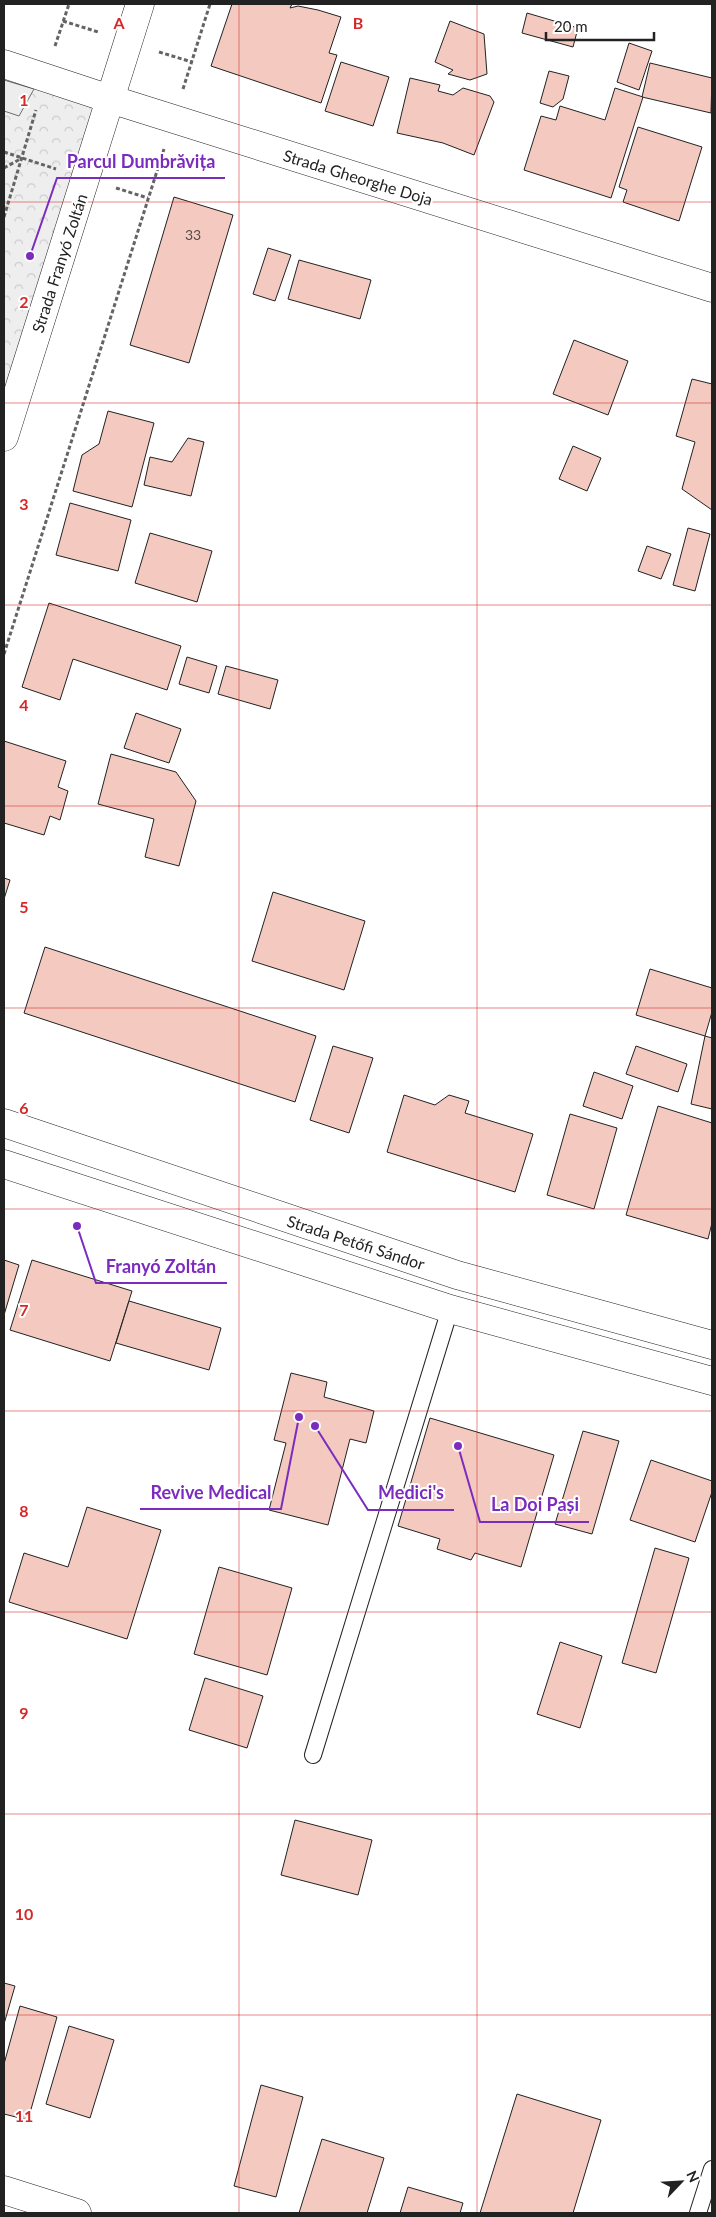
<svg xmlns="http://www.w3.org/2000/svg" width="716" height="2217" viewBox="0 0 716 2217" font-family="Lato,sans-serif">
<defs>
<pattern id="forest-crowns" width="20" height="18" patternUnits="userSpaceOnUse" patternTransform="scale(1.25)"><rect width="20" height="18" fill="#eee"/><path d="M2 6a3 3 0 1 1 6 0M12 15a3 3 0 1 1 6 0" fill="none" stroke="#ccc"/></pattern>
</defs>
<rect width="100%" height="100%" fill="#fff"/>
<!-- forest -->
<path fill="url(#forest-crowns)" stroke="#6f6f6f" d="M4,64L110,99L4,414Z"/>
<!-- parking -->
<path fill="#ededed" stroke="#6f6f6f" d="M4,80L34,89L19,116L4,111Z"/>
<!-- building -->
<g fill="#f3c9c0" stroke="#222">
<path d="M232,4H292L290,8L298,6L318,10L341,17L329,53L337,55L321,103L211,66Z"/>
<path d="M527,13L578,28L573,47L522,33Z"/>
<path d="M450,21L484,34L487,74L470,80L448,74L453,70L435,62Z"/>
<path d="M629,43L652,51L639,90L617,82Z"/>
<path d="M341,62L389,77L373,126L325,111Z"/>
<path d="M650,63L712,78L711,113L642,97Z"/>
<path d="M549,71L569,76L563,99L553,107L540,103Z"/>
<path d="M410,78L440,85L438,91L453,95L463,88L490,96L494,102L474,155L443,143L397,133Z"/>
<path d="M615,88L643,97L611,198L524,170L541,116L556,120L560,106L605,120Z"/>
<path d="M638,127L702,147L679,221L623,202L627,190L619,187Z"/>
<path d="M174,197L233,215L189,363L130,345Z"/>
<path d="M268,248L291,255L275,301L253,294Z"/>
<path d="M299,260L371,280L360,319L288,299Z"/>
<path d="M574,340L628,361L608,415L553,394Z"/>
<path d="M692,379L712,384V510L682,489L695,442L676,436Z"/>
<path d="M108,411L154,423L132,507L73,491L82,455L99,444Z"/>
<path d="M188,438L204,442L191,496L144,485L150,457L172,462Z"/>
<path d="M573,446L601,458L587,491L559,479Z"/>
<path d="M70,503L131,520L118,571L56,555Z"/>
<path d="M688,528L710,534L695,591L673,585Z"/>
<path d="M150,533L212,551L197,602L135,583Z"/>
<path d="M647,546L671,554L661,579L638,571Z"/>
<path d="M49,603L181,646L167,690L73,659L60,700L22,687Z"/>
<path d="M187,657L217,666L209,693L179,684Z"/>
<path d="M226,666L278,680L270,709L218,694Z"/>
<path d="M136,713L181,729L169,763L124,748Z"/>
<path d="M4,741L66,761L58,787L68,791L60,820L50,816L44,835L4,823Z"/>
<path d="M111,754L176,772L196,801L179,866L145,857L154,819L98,804Z"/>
<path d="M4,878L10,880L4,899Z"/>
<path d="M273,892L365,921L344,990L252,961Z"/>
<path d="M45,947L316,1036L295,1102L24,1013Z"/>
<path d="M650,969L712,988V1012L705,1036L636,1015Z"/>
<path d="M705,1036L712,1038V1109L691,1104Z"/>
<path d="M333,1046L373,1058L349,1133L310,1120Z"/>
<path d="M636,1046L687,1064L678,1092L626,1074Z"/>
<path d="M594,1072L633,1086L622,1119L583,1106Z"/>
<path d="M404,1095L435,1105L449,1095L469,1101L465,1113L533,1134L515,1192L387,1152Z"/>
<path d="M658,1106L712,1123V1223L708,1239L626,1215Z"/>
<path d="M570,1114L617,1128L594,1209L547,1195Z"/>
<path d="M4,1260L19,1265L4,1315Z"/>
<path d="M32,1260L132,1291L110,1361L10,1330Z"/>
<path d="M129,1301L221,1328L209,1370L116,1343Z"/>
<path d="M291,1373L327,1382L324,1397L374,1411L366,1443L350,1439L328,1525L269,1510L286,1443L274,1440Z"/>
<path d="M430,1418L554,1455L521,1567L475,1553L471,1560L437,1549L440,1539L398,1526Z"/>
<path d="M583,1431L619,1441L592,1534L555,1524Z"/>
<path d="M651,1460L712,1481V1492L695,1542L630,1520Z"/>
<path d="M87,1507L161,1530L127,1639L9,1602L24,1553L68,1567Z"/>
<path d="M655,1548L689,1558L656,1673L622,1663Z"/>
<path d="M219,1567L292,1588L267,1675L194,1654Z"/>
<path d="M560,1642L602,1656L580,1728L537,1714Z"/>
<path d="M205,1678L263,1696L247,1748L189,1730Z"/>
<path d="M295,1820L372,1840L358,1895L281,1875Z"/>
<path d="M4,1983L15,1986L4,2024Z"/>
<path d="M20,2006L57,2017L28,2120L4,2114V2064Z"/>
<path d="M69,2026L114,2040L90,2118L46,2104Z"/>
<path d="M261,2085L303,2097L276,2197L234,2186Z"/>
<path d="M517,2094L601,2120L573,2213H480Z"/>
<path d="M322,2139L384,2158L367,2213H299Z"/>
<path d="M408,2187L463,2203L460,2213H400Z"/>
</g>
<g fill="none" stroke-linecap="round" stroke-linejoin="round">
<defs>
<g id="service">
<path d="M313,1755L450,1309"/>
<path d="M698,2213L712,2169"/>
</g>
<g id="minor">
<path d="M4,64L110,99L712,288"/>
<path d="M4,437L140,4"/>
</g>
<path id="tertiary" d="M4,2190L77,2213"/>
<g id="primary">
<path d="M4,1123L457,1275L712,1345"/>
<path d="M4,1164L450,1309L712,1381"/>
</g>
</defs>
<!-- service casing -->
<use href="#service" stroke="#222" stroke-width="18"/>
<!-- minor casing -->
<use href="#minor" stroke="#222" stroke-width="29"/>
<!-- tertiary casing -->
<use href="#tertiary" stroke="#222" stroke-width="29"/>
<!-- primary casing -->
<use href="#primary" stroke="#222" stroke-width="29"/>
<!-- path -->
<g stroke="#646464" stroke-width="3" stroke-dasharray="4 2.5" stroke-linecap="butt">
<path d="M63,21L98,32"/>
<path d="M55,46L69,4"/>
<path d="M159,52L192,62"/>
<path d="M183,89L210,4"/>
<path d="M4,152L56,169"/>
<path d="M4,168L22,158"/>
<path d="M116,188L148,198"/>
<path d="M4,217L36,110"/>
<path d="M4,654L164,149"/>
</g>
<!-- service -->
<use href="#service" stroke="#fff" stroke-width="16"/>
<!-- minor -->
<use href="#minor" stroke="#fff" stroke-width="28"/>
<!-- tertiary -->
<use href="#tertiary" stroke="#fff" stroke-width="28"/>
<!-- primary -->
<use href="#primary" stroke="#fff" stroke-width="28"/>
</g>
<!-- grid -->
<path fill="none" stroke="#d62828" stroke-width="1" stroke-opacity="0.55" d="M239,4V2213M477,4V2213M4,202H712M4,403H712M4,605H712M4,806H712M4,1008H712M4,1209H712M4,1411H712M4,1612H712M4,1814H712M4,2015H712"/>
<g text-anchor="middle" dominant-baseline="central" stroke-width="4" stroke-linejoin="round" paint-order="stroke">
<!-- number labels -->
<g font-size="14" fill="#564c4a">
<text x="193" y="234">33</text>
</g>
<!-- street labels -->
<g font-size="16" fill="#222" stroke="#fff">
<text transform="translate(358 177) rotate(17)">Strada Gheorghe Doja</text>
<text transform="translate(59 263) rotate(-72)">Strada Franyó Zoltán</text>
<text transform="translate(356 1242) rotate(18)">Strada Petőfi Sándor</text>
</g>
</g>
<g font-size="16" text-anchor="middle" font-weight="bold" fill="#d62828" stroke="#fff" stroke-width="4" stroke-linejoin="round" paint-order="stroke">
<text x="119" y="29">A</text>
<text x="358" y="29">B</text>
<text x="24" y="106">1</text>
<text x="24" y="308">2</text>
<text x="24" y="510">3</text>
<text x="24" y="711">4</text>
<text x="24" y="913">5</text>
<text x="24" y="1114">6</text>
<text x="24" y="1316">7</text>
<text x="24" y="1517">8</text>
<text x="24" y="1719">9</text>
<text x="24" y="1920">10</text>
<text x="24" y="2122">11</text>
</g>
<!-- callouts -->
<path fill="none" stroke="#7b2cbf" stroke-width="2" d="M30 256L57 178H225M77 1226L96 1283H227M299 1417L281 1509H140M315 1426L368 1510H454M458 1446L480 1522H589"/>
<g fill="#7b2cbf" stroke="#fff" stroke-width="2">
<circle cx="30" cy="256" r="5"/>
<circle cx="77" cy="1226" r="5"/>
<circle cx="299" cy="1417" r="5"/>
<circle cx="315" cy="1426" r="5"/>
<circle cx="458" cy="1446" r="5"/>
</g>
<g font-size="18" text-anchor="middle" font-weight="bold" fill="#7b2cbf" stroke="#fff" stroke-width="4" stroke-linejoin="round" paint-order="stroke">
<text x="141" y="168">Parcul Dumbrăvița</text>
<text x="161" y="1273">Franyó Zoltán</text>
<text x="211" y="1499">Revive Medical</text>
<text x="411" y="1499">Medici's</text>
<text x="535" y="1511">La Doi Pași</text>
</g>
<!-- border -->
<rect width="716" height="2217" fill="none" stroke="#222222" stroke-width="10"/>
<!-- north arrow -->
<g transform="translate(681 2182) rotate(65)" stroke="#ffffff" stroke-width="4" paint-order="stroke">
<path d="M0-4L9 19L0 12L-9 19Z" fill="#222222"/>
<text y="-8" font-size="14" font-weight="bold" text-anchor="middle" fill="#222222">N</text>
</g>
<!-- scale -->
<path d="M546 32v8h108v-8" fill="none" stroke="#222222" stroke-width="2.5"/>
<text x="554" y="32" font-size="15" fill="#222222" stroke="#ffffff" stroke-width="4" paint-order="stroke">20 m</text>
</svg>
